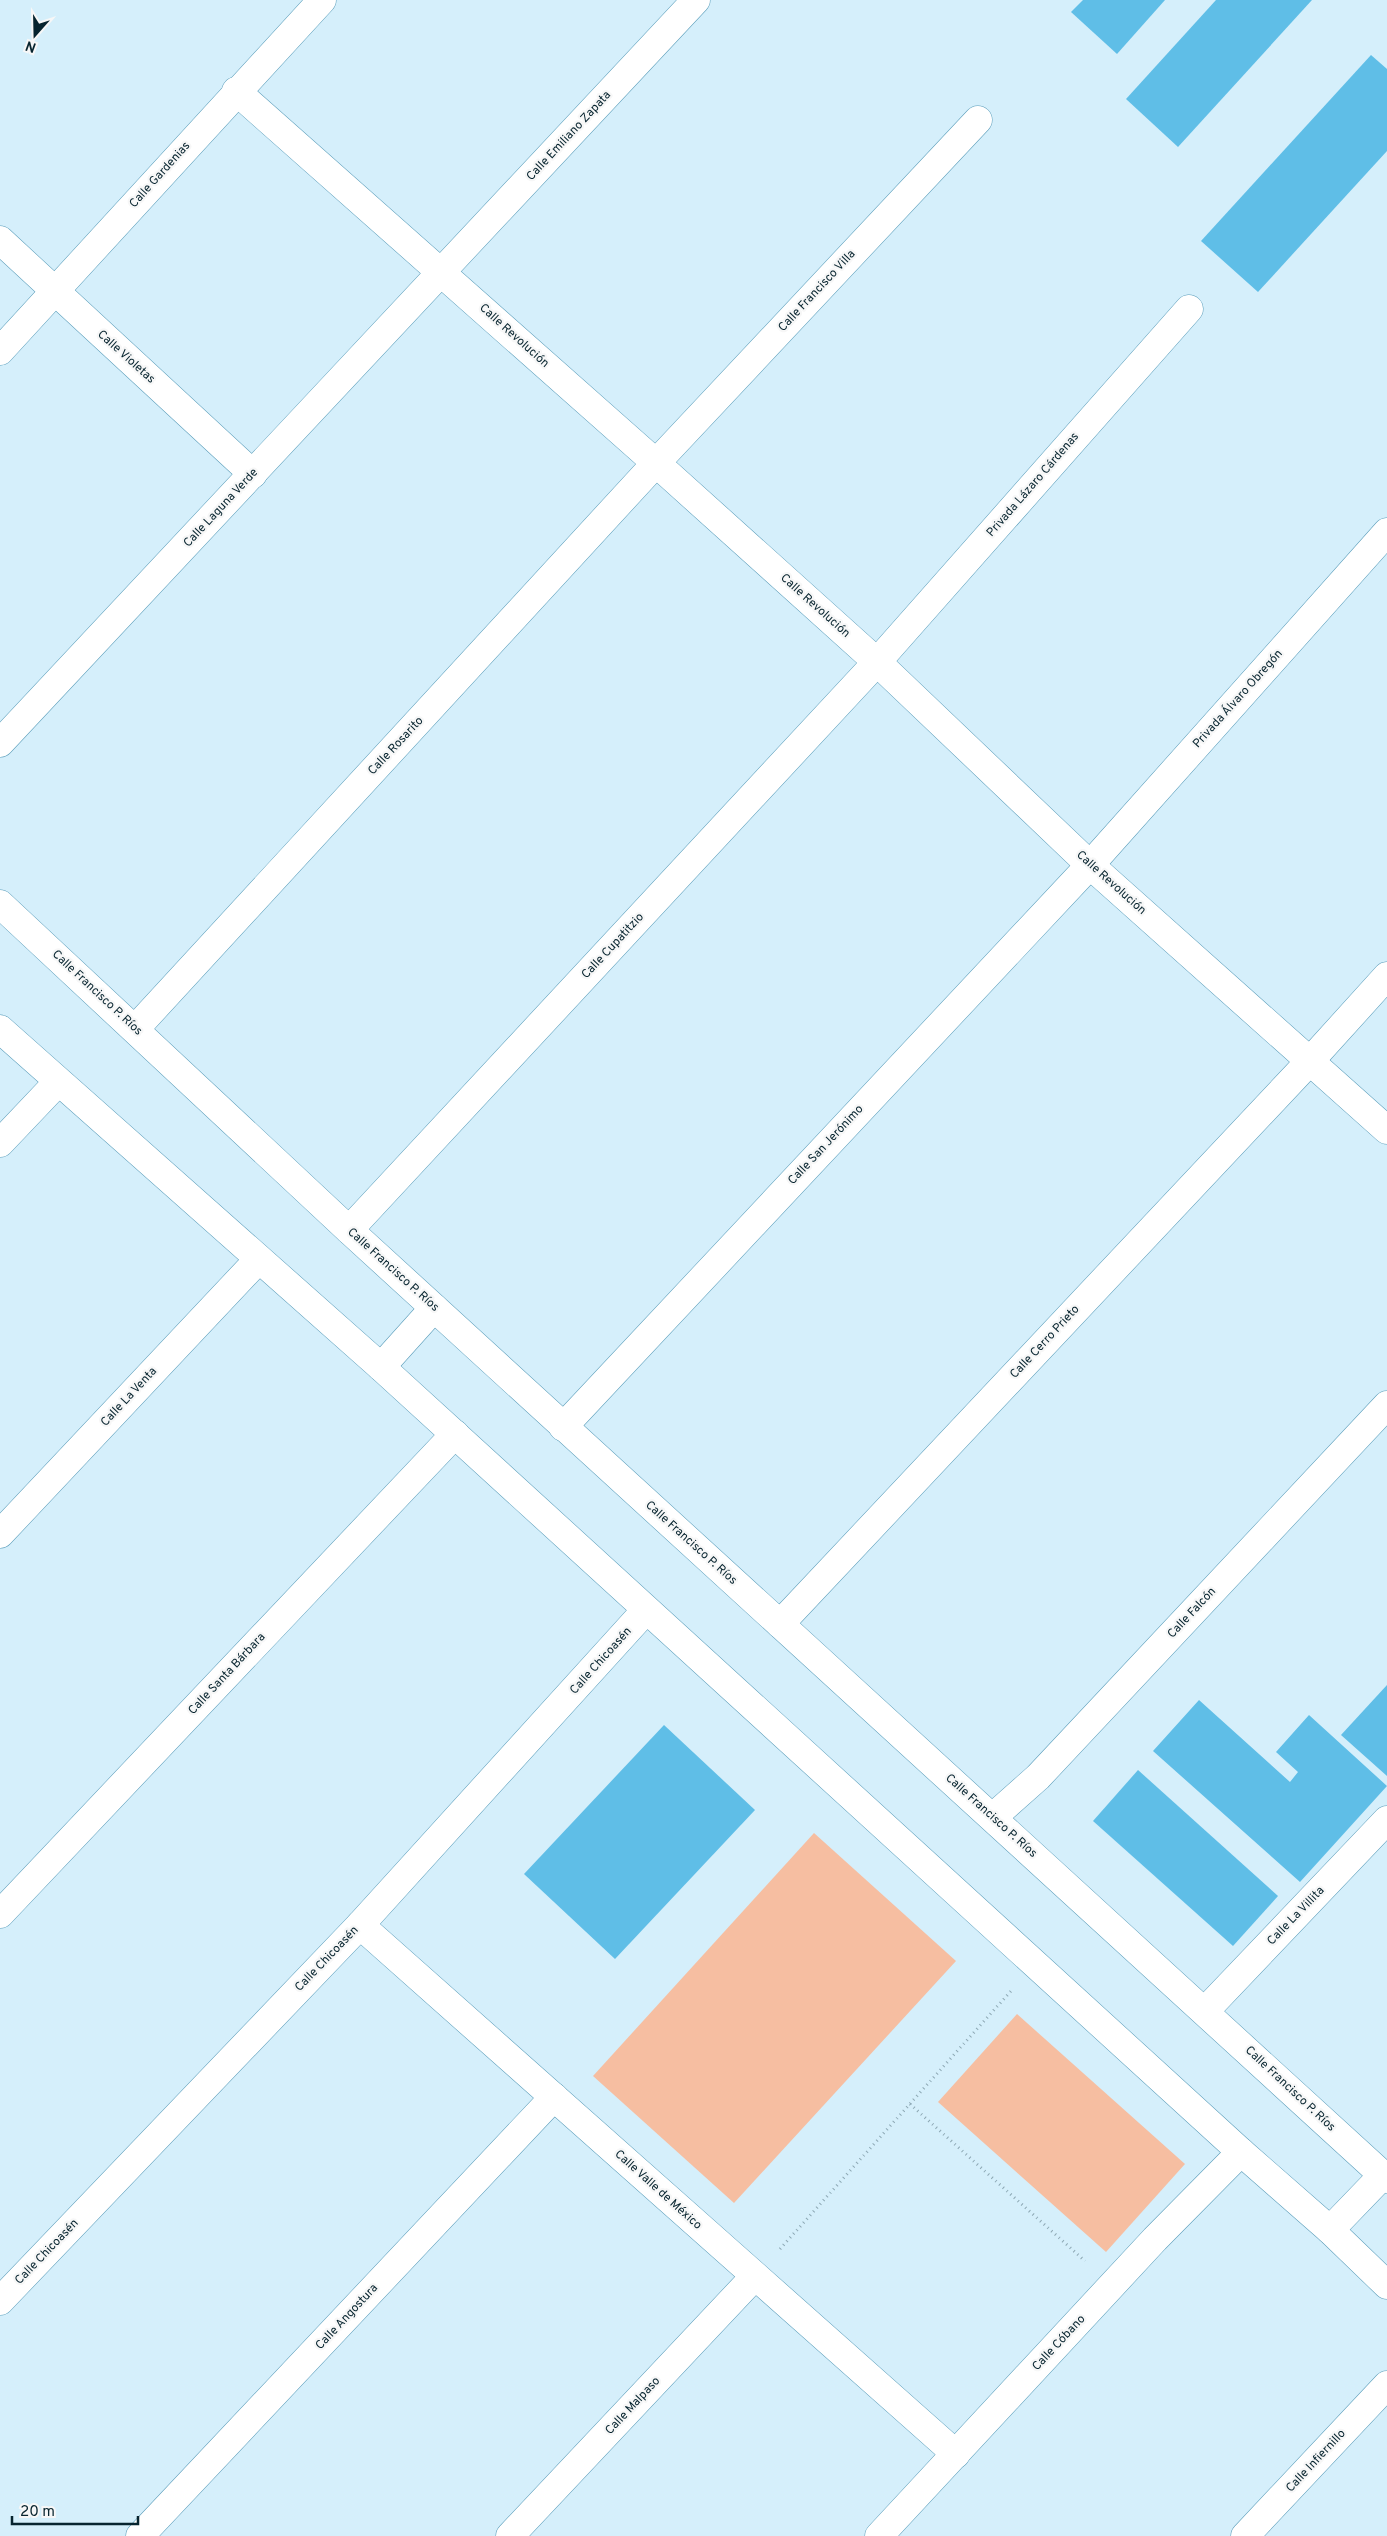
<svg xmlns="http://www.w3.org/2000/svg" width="1387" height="2536" viewBox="0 0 1387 2536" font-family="Overpass,sans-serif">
<rect width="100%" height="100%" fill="#d5effb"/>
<!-- green -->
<g fill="#f6bea1">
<path d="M814,1833L956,1961L734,2203L593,2076Z"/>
<path d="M1017,2014L1185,2164L1106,2252L938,2102Z"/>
</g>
<!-- building -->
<g fill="#5fbee7">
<path d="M1083,0H1165L1117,54L1071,12Z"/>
<path d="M1216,0H1312L1178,147L1126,99Z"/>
<path d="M1371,55L1387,69V151L1258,292L1201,241Z"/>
<path d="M1387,1685V1776L1341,1735Z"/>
<path d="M1199,1700L1290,1782L1298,1772L1276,1752L1309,1715L1387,1786L1300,1882L1153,1751Z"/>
<path d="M664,1725L755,1810L615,1959L524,1874Z"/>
<path d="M1138,1770L1278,1896L1233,1946L1093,1821Z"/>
</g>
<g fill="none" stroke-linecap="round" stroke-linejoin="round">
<defs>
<g id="minor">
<path d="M236,91L656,463L877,662L1090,865L1387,1130"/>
<path d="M0,240L253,474"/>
<path d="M0,351L322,0"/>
<path d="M0,743L696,0"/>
<path d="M0,904L349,1230L1387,2179"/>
<path d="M136,1028L656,463L978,120"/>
<path d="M0,1029L381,1367L1241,2152L1330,2230L1387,2285"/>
<path d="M0,1143L58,1082"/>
<path d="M349,1230L877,662L1189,309"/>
<path d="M381,1367L434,1308"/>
<path d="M563,1427L1090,865L1387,532"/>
<path d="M0,1534L258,1260"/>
<path d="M780,1624L1310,1061L1387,976"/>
<path d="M993,1817L1038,1777L1387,1405"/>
<path d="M0,1914L455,1434"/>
<path d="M360,1925L956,2454"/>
<path d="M1205,2011L1387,1820"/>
<path d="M1330,2230L1383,2175"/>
<path d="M0,2301L360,1925L646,1610"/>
<path d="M140,2536L554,2097"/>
<path d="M510,2536L755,2276"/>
<path d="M879,2536L1155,2239L1241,2152"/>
<path d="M1245,2536L1387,2385"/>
</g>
</defs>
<!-- minor casing -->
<use href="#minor" stroke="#5a9dba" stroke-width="29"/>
<!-- path -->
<g stroke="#8da8b4" stroke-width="3" stroke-dasharray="1 4" stroke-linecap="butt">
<path d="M910,2104L1085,2261"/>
<path d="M780,2249L1011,1991"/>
</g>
<!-- minor -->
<use href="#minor" stroke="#fff" stroke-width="28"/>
</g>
<g text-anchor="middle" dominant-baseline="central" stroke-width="4.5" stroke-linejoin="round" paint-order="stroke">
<!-- street labels -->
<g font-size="12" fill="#07242f" stroke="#f7f7f7">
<text transform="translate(569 136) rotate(-47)">Calle Emiliano Zapata</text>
<text transform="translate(160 175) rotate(-48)">Calle Gardenias</text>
<text transform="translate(817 291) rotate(-47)">Calle Francisco Villa</text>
<text transform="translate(514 336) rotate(42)">Calle Revolución</text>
<text transform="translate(126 357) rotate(42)">Calle Violetas</text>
<text transform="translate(1033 485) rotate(-49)">Privada Lázaro Cárdenas</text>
<text transform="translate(221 508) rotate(-47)">Calle Laguna Verde</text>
<text transform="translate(815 606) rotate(42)">Calle Revolución</text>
<text transform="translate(1238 699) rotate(-48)">Privada Álvaro Obregón</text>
<text transform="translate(396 746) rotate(-47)">Calle Rosarito</text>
<text transform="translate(1111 883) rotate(42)">Calle Revolución</text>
<text transform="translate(613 946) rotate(-47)">Calle Cupatitzio</text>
<text transform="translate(97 993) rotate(43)">Calle Francisco P. Ríos</text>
<text transform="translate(826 1145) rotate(-47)">Calle San Jerónimo</text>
<text transform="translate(393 1270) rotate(42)">Calle Francisco P. Ríos</text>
<text transform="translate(1045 1342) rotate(-47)">Calle Cerro Prieto</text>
<text transform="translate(129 1397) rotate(-47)">Calle La Venta</text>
<text transform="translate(691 1543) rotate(42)">Calle Francisco P. Ríos</text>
<text transform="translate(1192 1613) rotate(-47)">Calle Falcón</text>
<text transform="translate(601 1661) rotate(-48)">Calle Chicoasén</text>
<text transform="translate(227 1674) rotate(-47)">Calle Santa Bárbara</text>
<text transform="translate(991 1816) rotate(42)">Calle Francisco P. Ríos</text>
<text transform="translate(1296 1916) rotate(-46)">Calle La Villita</text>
<text transform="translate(327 1959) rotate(-46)">Calle Chicoasén</text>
<text transform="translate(1290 2089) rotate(43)">Calle Francisco P. Ríos</text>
<text transform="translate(658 2190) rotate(42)">Calle Valle de México</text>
<text transform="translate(47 2252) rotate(-46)">Calle Chicoasén</text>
<text transform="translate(347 2317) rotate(-47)">Calle Angostura</text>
<text transform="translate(1059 2343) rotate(-47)">Calle Cóbano</text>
<text transform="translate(633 2406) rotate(-47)">Calle Malpaso</text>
<text transform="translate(1316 2461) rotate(-47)">Calle Infiernillo</text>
</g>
</g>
<!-- north arrow -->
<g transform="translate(35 35) rotate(200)" stroke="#f7f7f7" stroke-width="4" paint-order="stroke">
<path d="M0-4L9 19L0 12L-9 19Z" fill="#07242f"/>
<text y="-8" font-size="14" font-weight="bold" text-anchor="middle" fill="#07242f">N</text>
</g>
<!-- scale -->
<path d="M12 2516v8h126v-8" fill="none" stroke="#07242f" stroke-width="2.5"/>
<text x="20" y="2516" font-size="15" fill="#07242f" stroke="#f7f7f7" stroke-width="4" paint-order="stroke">20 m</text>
</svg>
